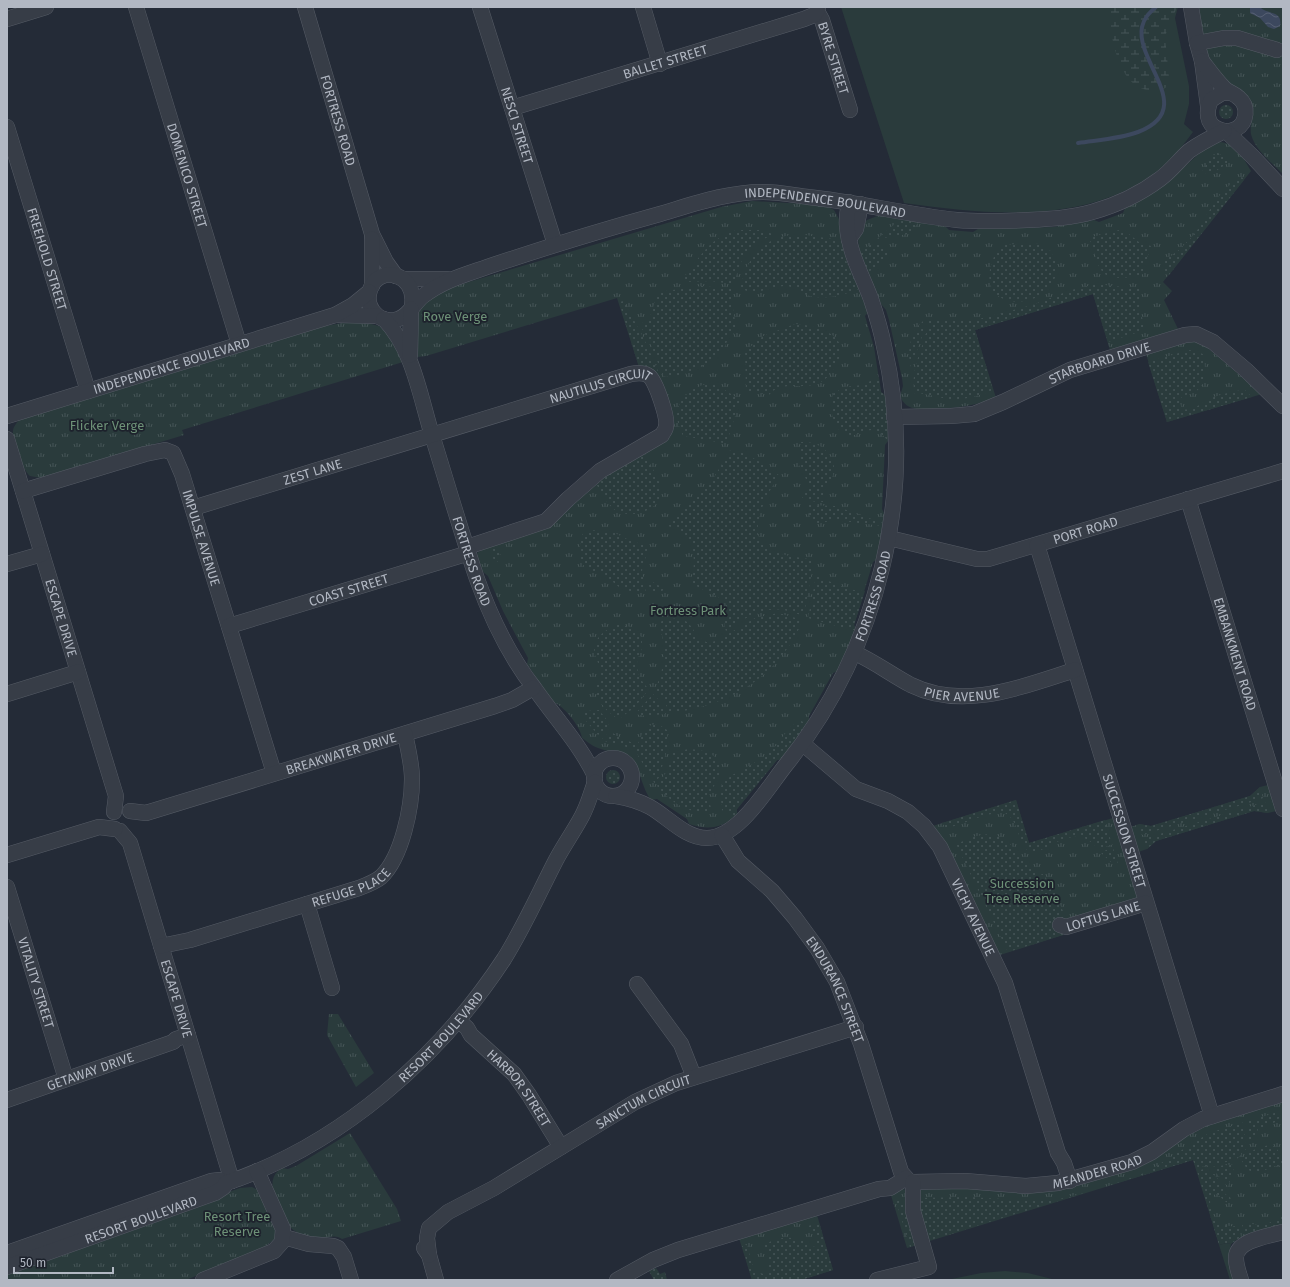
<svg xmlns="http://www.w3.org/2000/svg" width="1290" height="1287" viewBox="0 0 1290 1287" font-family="'Fira Sans',sans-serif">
<defs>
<pattern id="wetland-marsh" width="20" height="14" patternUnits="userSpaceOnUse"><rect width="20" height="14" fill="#2a3b3c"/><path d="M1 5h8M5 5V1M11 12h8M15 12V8" fill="none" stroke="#465557"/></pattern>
<pattern id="park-tufts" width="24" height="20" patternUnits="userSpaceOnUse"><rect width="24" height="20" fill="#2a3b3c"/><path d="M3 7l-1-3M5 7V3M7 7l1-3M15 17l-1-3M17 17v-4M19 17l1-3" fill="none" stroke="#465557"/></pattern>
<pattern id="garden-dots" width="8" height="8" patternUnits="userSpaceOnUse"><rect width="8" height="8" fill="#2a3b3c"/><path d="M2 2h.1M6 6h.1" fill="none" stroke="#465557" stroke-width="1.8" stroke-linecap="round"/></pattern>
<pattern id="water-waves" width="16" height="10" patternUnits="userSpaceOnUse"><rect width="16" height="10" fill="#3c485e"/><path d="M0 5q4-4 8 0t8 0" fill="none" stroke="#566073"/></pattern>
</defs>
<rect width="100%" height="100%" fill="#242b37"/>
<!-- grass -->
<g fill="#2a3b3c">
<path d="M841,7H1178L1175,18L1189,86V104L1184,124L1193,132C1185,143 1177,153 1168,162C1097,227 990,215 904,203Z"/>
<path d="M1226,1243L1231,1244L1229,1256L1235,1280H1230L1219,1245Z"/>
<path d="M1005,1271L1028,1273L1056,1280H947L981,1273Z"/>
</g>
<!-- wetland -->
<path fill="url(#wetland-marsh)" d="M1109,7H1177L1165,36L1169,78L1167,87C1161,91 1155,90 1149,90C1118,88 1109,31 1109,7Z"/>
<!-- park -->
<g fill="url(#park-tufts)">
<path d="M1199,7H1283V174C1271,162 1255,150 1251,134C1250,128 1252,120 1251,116C1242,95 1223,82 1212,64C1202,48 1201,25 1199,7Z"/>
<path d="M1220,142C1238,144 1243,158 1251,171L1163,282L1172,291L1164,300L1178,329L1110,350L1093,294L975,330L996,398C968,408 946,409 917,409C909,408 903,404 900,396L903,386L902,378L889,320L886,310L881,304C873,281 844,241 867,220L880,215L945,226L949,230L973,232L978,229L1053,227L1094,220L1099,222L1123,213L1125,208L1164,185L1202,151Z"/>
<path d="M752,201L825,205L834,210L839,219L844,255L868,312L865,316L874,347L881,392L886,396L888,441L885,445L882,509L885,515L877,559L873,562L854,625L856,630L838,671L833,673L809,716V722L783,759L777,760L737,809V814C722,829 708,830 689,824L687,819L657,799L651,800C641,787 640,766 630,758C621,750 611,753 601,749C593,747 588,742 582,738C581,727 563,705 553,702L527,664L528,658L503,611L488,576L482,571L477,553L584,491L668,438L671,434L657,374L648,367H639L617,298L426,356L417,357L415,342L417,310L442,290L721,207Z"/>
<path d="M348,322C388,324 386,326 403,362L182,430L184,435L41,478L30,476C23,470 12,442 13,432C13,427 16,424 19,420L325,326Z"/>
<path d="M1194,341L1203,344L1262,394L1167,422L1146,354L1183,343Z"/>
<path d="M1268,785L1276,811L1268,813L1254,811L1156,841L1147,849L1138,852L1131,827L1139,824L1151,826L1201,811L1250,796L1260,787Z"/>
<path d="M1016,800L1029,843L1113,818L1138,899L1057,927L1063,935L1000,955L949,849L933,826Z"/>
<path d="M329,1014H338L374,1073L356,1087L327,1035Z"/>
<path d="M1283,1101V1224L1219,1244L1193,1160L907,1248L890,1192L900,1189L914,1190L968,1188L1026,1193L1066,1189L1133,1169L1154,1159L1191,1133L1207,1125Z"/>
<path d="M350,1133L397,1209L401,1221L342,1239C334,1234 329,1238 320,1239C311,1240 297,1234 291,1228C284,1210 259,1182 282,1168L288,1169L296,1166Z"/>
<path d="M252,1187L258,1190L276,1228L275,1239L263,1248L186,1280H7V1271L16,1272L213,1202L215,1197L240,1188Z"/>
<path d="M817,1215L833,1270L801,1280H752L739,1238Z"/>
</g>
<!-- garden -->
<g fill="url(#garden-dots)">
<circle cx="1226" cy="112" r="7"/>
<path d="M1217,152L1229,162L1216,171L1201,174L1207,163Z"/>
<path d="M1242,177L1244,180L1169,275L1165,274L1163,266C1166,256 1175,255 1182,247C1189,240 1197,232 1202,223C1214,203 1221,188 1242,177Z"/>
<path d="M902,218L919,222L908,234L877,239Z"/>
<path d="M1123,229L1140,243L1151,246L1141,277C1119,276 1103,285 1096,258C1094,251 1093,244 1088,238Z"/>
<path d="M737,230H759L773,234C749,247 741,255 735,281L732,284L711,281L683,282L684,277C701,256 709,238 737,230Z"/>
<path d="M791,235H806L839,240L842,243L847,263L859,289C844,295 824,301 807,295C799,292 794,286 785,286C768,286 757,298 740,288C748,258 759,240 791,235Z"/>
<path d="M1040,243L1045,250L1051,251C1083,312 952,327 1000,245Z"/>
<path d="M871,244L883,245L889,254L868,273L860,253Z"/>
<path d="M1097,284L1140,289V309L1145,330L1108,342L1093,294L975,330L993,390C970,400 954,402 929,395C924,393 918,394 914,393C911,362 925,348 929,319L975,320L1032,305L1071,290Z"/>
<path d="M702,286L731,289L733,292V309L737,332C726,335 728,344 722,351C713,363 677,381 663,376L651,345L640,325L650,317L658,292Z"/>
<path d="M624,301L647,345L658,371L657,374L648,367H639L619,302Z"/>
<path d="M926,320L923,334L911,367C906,353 911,326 926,320Z"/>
<path d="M795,324C806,324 814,327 825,331C832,334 839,339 841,348C842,355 838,360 835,366C817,402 786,374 769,395L755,392L746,393L745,351L763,336Z"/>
<path d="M1189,350L1199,352L1204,355C1205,368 1208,386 1193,393C1188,395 1185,394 1181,398L1180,403L1182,409C1194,412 1202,402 1211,398C1222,394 1233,391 1245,390L1252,397L1167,422L1148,362Z"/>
<path d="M879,377L881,392L886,396L888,441C884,436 880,432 873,430C866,429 859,435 852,435C832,435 829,408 833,394L844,387L862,385Z"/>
<path d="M709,384L719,386L740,400L727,442L723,443L683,436C681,430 678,425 677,418C676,400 692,385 709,384Z"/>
<path d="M801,442C821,441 833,453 835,472L823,493V502L806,501L800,495L807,490L809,485L799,465Z"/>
<path d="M644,451C648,464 660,476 661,491C662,511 629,520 615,510C606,504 602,491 595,483Z"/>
<path d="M729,451C742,448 770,468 780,476C768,489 745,534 767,548C780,556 799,557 814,560L804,615C797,615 790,611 783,610C763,607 742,619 726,631C721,620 730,610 724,600L690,583C698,560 695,531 667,526L711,483Z"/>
<path d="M809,505L835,506L883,523V526L834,520L813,525L807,509Z"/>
<path d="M590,530L613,532L631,541L649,546L642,570L646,593L630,591L619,587L602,573L589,570L582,564L579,555L581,537L584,532Z"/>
<path d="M496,544L501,558L495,564L489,546Z"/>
<path d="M816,576C830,581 849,592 865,591L854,625L856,630H851L808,618Z"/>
<path d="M651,581L665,589L659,593H651L648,582Z"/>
<path d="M778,613L803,620C779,677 729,706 670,713L665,703L654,691C666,668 666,647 659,622C697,609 687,636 709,643L718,640L755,618Z"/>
<path d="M616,625C629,624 644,631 642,646C642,652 637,657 637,664C637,674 642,683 649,689L635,707L619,719C608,713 596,702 596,688C596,682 601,679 601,673C600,666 597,661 595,655C591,640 604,630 616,625Z"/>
<path d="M653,694L659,700L666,714L645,716L635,714Z"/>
<path d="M599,710L607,720L609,726L598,735L582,716L587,711Z"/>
<path d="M800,720L803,722L805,727L783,759L777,760L737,809V814L733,817L722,810L720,791L722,783C737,770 757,764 772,750C781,742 788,725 800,720Z"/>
<path d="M658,724L667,730L668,745L662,767V772L655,784L636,752L630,748L601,740L611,731L615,735L637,745C644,735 640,725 658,724Z"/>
<path d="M688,749C703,749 725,755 720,775C717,784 710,789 708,798L712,811C691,816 670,802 657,786L667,771L673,753Z"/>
<circle cx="613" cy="777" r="7"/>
<path d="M1260,787L1263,798L1258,800L1142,835L1139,824L1151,826L1201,811L1250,796Z"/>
<path d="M1016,800L1029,843L1105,820L1112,845L1098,849C1083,831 1070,836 1050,845C1043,849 1038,853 1030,852C1016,844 1021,822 1005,813C987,811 964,825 946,828L942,823Z"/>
<path d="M1265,802L1268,813L1254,811L1156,841L1147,849L1143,839Z"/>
<path d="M989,834L1000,837L1008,842L1029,864L1033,872L1038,875L1043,874L1053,888L1068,923L1062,931L1063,935L1008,952L956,844L976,836Z"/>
<path d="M1113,848L1118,864L1112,863L1100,852Z"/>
<path d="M1281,1111L1278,1121L1258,1129L1255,1138L1251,1140L1248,1144V1121Z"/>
<path d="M1245,1122L1244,1135L1246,1149L1236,1160L1196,1168L1193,1160L1111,1185L1147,1172L1209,1133Z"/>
<path d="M1271,1145C1279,1148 1283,1158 1282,1166C1269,1164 1260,1178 1247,1169L1242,1161C1249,1150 1258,1147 1271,1145Z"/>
<path d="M1235,1164L1228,1187L1211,1167Z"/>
<path d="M1204,1169C1213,1171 1220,1181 1225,1189L1223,1191L1226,1195L1229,1194L1232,1203L1226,1202L1217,1194L1213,1195L1210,1199C1210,1218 1220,1228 1239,1226L1241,1237L1231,1244L1226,1243L1219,1245L1197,1171Z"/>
<path d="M1088,1192L927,1241L918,1211L919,1198L969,1197L1036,1201L1055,1200Z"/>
<path d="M906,1200L917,1245L910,1247L896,1201Z"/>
<path d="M1283,1216V1224L1247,1235L1242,1225L1251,1224L1265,1225Z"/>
<path d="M819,1223L833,1270L801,1280H752L742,1246L747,1245L754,1271L762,1274L767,1271L769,1260L768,1252L763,1247C773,1237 792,1235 805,1242C809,1244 811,1247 816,1247L817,1239L808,1226Z"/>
<path d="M656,1268L660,1274L665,1272L667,1280H654L649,1271Z"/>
</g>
<!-- water -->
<path fill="url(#water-waves)" d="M1250,7H1260C1267,15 1283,10 1280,26L1274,29L1268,27L1260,18L1250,13Z"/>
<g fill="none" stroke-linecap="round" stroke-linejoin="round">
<!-- stream -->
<path stroke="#3c485e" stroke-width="4" d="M1078,143C1098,140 1119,139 1138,132C1198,109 1135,63 1142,27C1144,18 1149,13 1156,7"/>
<defs>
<g id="minor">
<path id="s1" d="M136,7L239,344"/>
<path id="s2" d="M305,7L372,234L386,262L396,276"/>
<path id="s3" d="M480,7L555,244"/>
<path d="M643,7L660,64"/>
<path id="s4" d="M818,7L817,11L822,20L850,110"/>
<path d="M1191,7L1197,43L1202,61L1208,106"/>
<path d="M7,19L46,7"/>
<path d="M1197,43L1224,38H1237L1277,50"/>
<path d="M1202,61C1209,70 1216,80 1224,88C1229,93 1234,93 1239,98C1249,106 1247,123 1236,129C1230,132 1224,132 1218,129C1206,124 1206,111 1211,100L1222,93H1229"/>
<path id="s5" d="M512,108L804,19L814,15L817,11"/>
<path id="s6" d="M7,127L88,391"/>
<path d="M1227,132L1253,157L1283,189"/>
<path d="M849,239L856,229L861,204"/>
<path d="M403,279H447"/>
<path d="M372,286V239"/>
<path id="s7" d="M412,305C417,273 378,264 370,290C364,308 380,325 398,319C409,316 414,303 423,296C442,281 464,275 487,267C544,248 602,230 660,214C694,204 727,192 763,192C778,192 793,195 808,197C858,202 907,215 957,220C981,222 1004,221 1028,220C1049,219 1071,218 1092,212C1117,205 1140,194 1160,179C1171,171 1179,160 1189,151C1200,143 1212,137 1224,131"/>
<path d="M336,315L377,316"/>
<path id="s8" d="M384,319C413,349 420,396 432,435C447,483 461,532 477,579C491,618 510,657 535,689C556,719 579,743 595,776"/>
<path d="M410,355L411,309"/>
<path id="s9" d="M7,416L335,315L353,305L369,292"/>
<path id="s10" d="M894,417L951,416L974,414L1003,402L1070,370L1185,335L1196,334L1213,342L1246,370L1283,406"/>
<path id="s11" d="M7,439L116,796L114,812"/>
<path id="s12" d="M23,491L145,454L165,450L173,453L182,474L274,773"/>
<path id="s13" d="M1188,499L1283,809"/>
<path id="s14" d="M193,508L631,374C637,373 644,372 649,376C656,381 668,418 666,426C666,430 663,432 662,435L600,471L568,499L546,521L467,547"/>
<path id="s15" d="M889,538L977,559H988L1283,471"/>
<path id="s16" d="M1037,545L1212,1116"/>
<path d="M7,564L42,554"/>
<path id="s17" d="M229,626L469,553"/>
<path id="s18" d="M855,653C875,662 892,675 911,685C964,711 1023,686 1075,670"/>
<path d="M7,694L78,672"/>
<path id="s19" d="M803,744L856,789L888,801L908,812L924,826L940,847L1005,983L1058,1153L1064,1163L1070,1181"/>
<circle cx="613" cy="777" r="19"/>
<path id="s20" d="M616,796C628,798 639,801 650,807C668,817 685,838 707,838C738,838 767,789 785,766C878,651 918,491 884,346C881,330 876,314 871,299C862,275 849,253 847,226C846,218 848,210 849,202"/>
<path id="s21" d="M130,811L146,813L495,706L512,700L533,688"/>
<path id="s22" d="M120,831L130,843L232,1181"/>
<path id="s23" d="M722,835L738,861L772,891L795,918L817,948L837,982L861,1044L901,1172L909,1181L913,1182L965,1181L1026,1186L1058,1183L1132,1162L1152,1152L1184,1129L1203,1119L1283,1094"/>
<path d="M7,855L99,827L115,829"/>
<path id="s24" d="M7,887L66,1079"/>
<path d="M307,904L332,988"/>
<path id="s25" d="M1060,925L1066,927L1146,903"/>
<path id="s26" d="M161,946L190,940L359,888C367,885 375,882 381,877C402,857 412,807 412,779C412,764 408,749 405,734"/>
<path d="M637,984L681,1044L694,1077"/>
<path id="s27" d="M458,1020L467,1028L471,1035L514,1074L529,1095L561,1147"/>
<path id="s28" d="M7,1100L173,1042L176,1039L188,1035"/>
<path d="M284,1237L309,1244L333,1246L338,1248L344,1257L351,1280"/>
<path d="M424,1248L429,1255L436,1280"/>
<path d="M7,1253L211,1181L220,1180L226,1183"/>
<path id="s29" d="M429,1255L427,1238L429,1228L448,1212L494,1188L635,1102L676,1083L856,1027"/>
<path id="s30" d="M7,1267L215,1193L224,1187L226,1183C340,1145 439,1058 504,959C524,927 539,893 556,860C564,845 574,831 582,816C588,805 591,793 595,782"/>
<path d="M203,1280L274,1251L282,1242L283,1229L257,1171"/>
<path d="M617,1280L653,1260L678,1250L879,1189L890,1188L906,1178"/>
<path d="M877,1280L929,1267L913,1211V1182"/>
<path d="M1241,1280C1239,1273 1236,1266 1236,1258C1236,1240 1269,1236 1283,1232"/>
</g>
</defs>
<!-- minor casing -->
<use href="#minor" stroke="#555b65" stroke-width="16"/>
<!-- minor -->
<use href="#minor" stroke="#373d47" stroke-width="15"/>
</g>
<g text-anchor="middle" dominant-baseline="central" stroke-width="3.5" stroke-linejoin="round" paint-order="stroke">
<!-- street labels -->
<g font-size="13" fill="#b2b8c3" stroke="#1d222c">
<text stroke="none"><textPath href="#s4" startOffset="54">BYRE STREET</textPath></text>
<text stroke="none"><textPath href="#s5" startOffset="160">BALLET STREET</textPath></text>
<text stroke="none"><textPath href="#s2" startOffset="118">FORTRESS ROAD</textPath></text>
<text stroke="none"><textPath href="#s3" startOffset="124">NESCI STREET</textPath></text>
<text stroke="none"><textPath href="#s1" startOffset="176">DOMENICO STREET</textPath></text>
<text stroke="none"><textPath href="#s7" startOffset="574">INDEPENDENCE BOULEVARD</textPath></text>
<text stroke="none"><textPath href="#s6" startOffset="138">FREEHOLD STREET</textPath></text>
<text stroke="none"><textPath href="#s10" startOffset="216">STARBOARD DRIVE</textPath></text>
<text stroke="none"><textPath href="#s9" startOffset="172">INDEPENDENCE BOULEVARD</textPath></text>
<text stroke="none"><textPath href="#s14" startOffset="426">NAUTILUS CIRCUIT</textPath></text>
<text stroke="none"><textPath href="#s14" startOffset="125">ZEST LANE</textPath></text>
<text stroke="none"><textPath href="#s15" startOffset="203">PORT ROAD</textPath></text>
<text stroke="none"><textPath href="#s12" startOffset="246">IMPULSE AVENUE</textPath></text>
<text stroke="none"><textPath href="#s8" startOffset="259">FORTRESS ROAD</textPath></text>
<text stroke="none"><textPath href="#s17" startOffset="125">COAST STREET</textPath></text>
<text stroke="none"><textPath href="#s20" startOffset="404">FORTRESS ROAD</textPath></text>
<text stroke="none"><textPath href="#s11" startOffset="187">ESCAPE DRIVE</textPath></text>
<text stroke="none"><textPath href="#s13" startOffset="162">EMBANKMENT ROAD</textPath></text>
<text stroke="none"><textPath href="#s18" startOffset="117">PIER AVENUE</textPath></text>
<text stroke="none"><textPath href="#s21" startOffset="220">BREAKWATER DRIVE</textPath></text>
<text stroke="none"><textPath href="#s16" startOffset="299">SUCCESSION STREET</textPath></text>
<text stroke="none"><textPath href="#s26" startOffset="199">REFUGE PLACE</textPath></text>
<text stroke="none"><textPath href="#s25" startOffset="45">LOFTUS LANE</textPath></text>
<text stroke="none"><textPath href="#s19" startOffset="252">VICHY AVENUE</textPath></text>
<text stroke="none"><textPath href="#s24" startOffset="100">VITALITY STREET</textPath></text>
<text stroke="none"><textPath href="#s23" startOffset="194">ENDURANCE STREET</textPath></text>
<text stroke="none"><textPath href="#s22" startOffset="178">ESCAPE DRIVE</textPath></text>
<text stroke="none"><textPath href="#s30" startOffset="499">RESORT BOULEVARD</textPath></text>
<text stroke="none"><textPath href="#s28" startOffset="88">GETAWAY DRIVE</textPath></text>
<text stroke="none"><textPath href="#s27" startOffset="92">HARBOR STREET</textPath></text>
<text stroke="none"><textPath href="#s29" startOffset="277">SANCTUM CIRCUIT</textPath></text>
<text stroke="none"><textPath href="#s23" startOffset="591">MEANDER ROAD</textPath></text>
<text stroke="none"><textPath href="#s30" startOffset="142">RESORT BOULEVARD</textPath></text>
</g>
<!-- park labels -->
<g font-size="13" fill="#6d9177" stroke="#1d222c">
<text x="455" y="316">Rove Verge</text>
<text x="107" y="425">Flicker Verge</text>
<text x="688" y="610">Fortress Park</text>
<text x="1022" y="883">Succession<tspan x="1022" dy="15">Tree Reserve</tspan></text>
<text x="237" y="1216">Resort Tree<tspan x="237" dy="15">Reserve</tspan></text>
</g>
</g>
<!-- border -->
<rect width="1290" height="1287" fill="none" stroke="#b2b8c3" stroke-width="16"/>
<!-- scale -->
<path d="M14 1267v6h99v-6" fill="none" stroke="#b2b8c3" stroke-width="2"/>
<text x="20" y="1267" font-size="12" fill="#b2b8c3" stroke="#1d222c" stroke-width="3" paint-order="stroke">50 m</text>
</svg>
